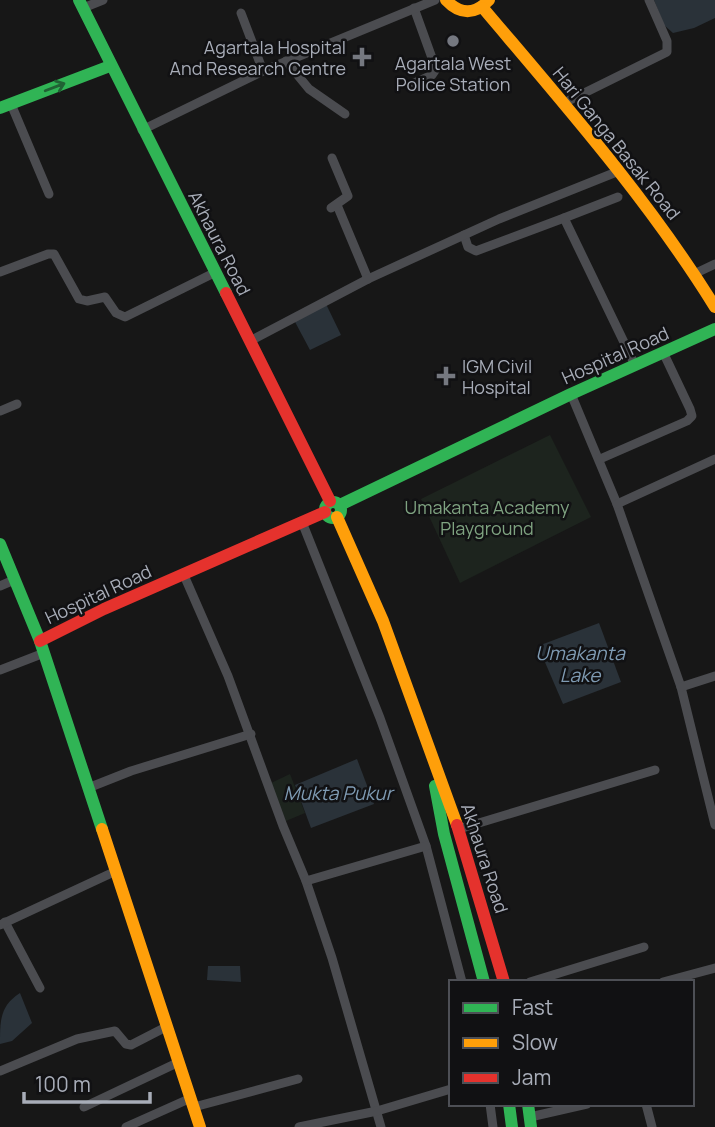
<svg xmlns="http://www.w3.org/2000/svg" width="715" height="1127" viewBox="0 0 715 1127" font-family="Manrope,sans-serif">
<rect width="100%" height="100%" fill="#171717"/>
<!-- green -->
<g fill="#1d241e">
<path d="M550,435L591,517L460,583L421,499Z"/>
<path d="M290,774L305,813L286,821L271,783Z"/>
</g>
<!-- water -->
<g fill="#2a3239">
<path d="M654,0H715V18L694,28L673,33L664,25Z"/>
<path d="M326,304L341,335L310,350L294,320Z"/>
<path d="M599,623L621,682L563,704L538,646Z"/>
<path d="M357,759L374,804L311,828L295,785Z"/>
<path d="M208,966H240L241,982L207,980Z"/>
<path d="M20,993L32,1023L12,1041L0,1044C0,1020 0,1006 20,993Z"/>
</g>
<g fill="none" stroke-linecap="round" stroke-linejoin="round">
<!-- street -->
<g stroke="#4b4c50" stroke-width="9">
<path d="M83,8L103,0"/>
<path d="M241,13L263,71"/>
<path d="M286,61L309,89L345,114"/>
<path d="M414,83L432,75L436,69L414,8"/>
<path d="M564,103L667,52V41L649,0"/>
<path d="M11,104L49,194"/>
<path d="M142,130L263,71L435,0"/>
<path d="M337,205L368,279"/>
<path d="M331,208L348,196L332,158"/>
<path d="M564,218L618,197"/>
<path d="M464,235L468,247L476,251L564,218L635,365"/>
<path d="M0,272L48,254H54L79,299L87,301L105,297L116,313L125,317L216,272"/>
<path d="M694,274L715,264"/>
<path d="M250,341L368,279L499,219L619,171"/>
<path d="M571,394L617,504L681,687L715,825"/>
<path d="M0,411L17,404"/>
<path d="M600,459L687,421L692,416L690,409L663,352"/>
<path d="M617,504L715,459"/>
<path d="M302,522L380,718L426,846L462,982"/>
<path d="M183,573L228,676L283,826L306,881L332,958L381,1127"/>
<path d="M0,586L14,580"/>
<path d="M0,670L44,653"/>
<path d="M681,687L715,676"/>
<path d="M88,788L131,771L251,734"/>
<path d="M459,829L655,770"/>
<path d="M306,881L426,846"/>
<path d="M5,922L40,988"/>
<path d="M0,925L116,871"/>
<path d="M530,982L644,947"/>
<path d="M663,982L715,968"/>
<path d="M0,1071L77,1039L115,1031L126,1044L131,1045L166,1027"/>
<path d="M490,1104L493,1127"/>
<path d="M646,1104L652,1127"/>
<path d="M84,1107L179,1062"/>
<path d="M194,1107L298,1079"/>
<path d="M530,1117L587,1104"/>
<path d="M126,1127L191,1098"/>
<path d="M299,1127L377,1111L451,1089"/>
</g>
<!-- fast -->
<g stroke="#30b455" stroke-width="12">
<path d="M79,0L226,293"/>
<path d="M0,108L110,66"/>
<circle cx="333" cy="510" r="8"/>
<path d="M340,505L571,394L715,329"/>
<path d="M0,544L40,641L102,829"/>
<path d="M435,786L444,834L484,982"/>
<path d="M509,1104L512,1127"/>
<path d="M528,1104L531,1127"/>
</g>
<!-- slow -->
<g stroke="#ff9f0a" stroke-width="12">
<path d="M446,0C460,15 475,15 489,0"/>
<path d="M483,8C565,105 648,199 715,307"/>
<path d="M337,517L383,621L457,825"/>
<path d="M102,829L200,1127"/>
</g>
<!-- jam -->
<g stroke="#e5322d" stroke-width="12">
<path d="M226,293L330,501"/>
<path d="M40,641L104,609L325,512"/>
<path d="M457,825L504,982"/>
</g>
</g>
<!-- one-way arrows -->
<defs><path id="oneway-shaft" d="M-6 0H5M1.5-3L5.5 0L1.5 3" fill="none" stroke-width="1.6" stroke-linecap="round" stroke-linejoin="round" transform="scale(1.75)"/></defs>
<use stroke="#206234" href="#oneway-shaft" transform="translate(55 87) rotate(-21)"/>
<!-- markers -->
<g fill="#757880" stroke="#111113" stroke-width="2.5">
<circle cx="453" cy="41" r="7"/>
<path d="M358.5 46.5h7v7h7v7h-7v7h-7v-7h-7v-7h7z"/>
<path d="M442.5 365.5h7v7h7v7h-7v7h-7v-7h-7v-7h7z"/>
</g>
<g text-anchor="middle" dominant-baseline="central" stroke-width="5" stroke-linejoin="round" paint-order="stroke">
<!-- poi labels -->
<g font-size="18" fill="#a8adb8" stroke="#111113" text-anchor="end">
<text x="346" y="47">Agartala Hospital<tspan x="346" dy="21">And Research Centre</tspan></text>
<text x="453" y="63" text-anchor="middle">Agartala West<tspan x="453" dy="21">Police Station</tspan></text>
<text x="462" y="366" text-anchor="start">IGM Civil<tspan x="462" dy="21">Hospital</tspan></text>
</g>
<!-- street labels -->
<g font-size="18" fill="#a8adb8" stroke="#111113">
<text transform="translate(617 143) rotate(51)">Hari Ganga Basak Road</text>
<text transform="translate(220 243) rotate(63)">Akhaura Road</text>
<text transform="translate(615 355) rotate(-24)">Hospital Road</text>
<text transform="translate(98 594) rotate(-25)">Hospital Road</text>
<text transform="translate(485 858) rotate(72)">Akhaura Road</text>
</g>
<!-- park labels -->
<g font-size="18" fill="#7fa381" stroke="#111113">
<text x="487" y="507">Umakanta Academy<tspan x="487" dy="21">Playground</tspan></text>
</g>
<!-- water labels -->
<g font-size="19" font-style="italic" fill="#7f9bb3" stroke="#111113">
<text x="580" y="653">Umakanta<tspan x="580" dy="22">Lake</tspan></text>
<text x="338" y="793">Mukta Pukur</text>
</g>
</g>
<!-- legend -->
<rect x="449" y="980" width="245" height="126" fill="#111113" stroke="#4d4f55" stroke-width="2"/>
<rect x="463" y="1003" width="35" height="10" fill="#30b455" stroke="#4d4f55" stroke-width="2"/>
<text x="512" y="1015" font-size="21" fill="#a8adb8">Fast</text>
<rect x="463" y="1038" width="35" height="10" fill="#ff9f0a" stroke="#4d4f55" stroke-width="2"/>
<text x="512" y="1050" font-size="21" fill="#a8adb8">Slow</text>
<rect x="463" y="1073" width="35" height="10" fill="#e5322d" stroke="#4d4f55" stroke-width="2"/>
<text x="512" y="1085" font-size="21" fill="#a8adb8">Jam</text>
<!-- scale -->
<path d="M24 1092v10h126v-10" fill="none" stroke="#a8adb8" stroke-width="3.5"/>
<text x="35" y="1092" font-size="21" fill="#a8adb8" stroke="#111113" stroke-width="5" paint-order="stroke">100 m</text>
</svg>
